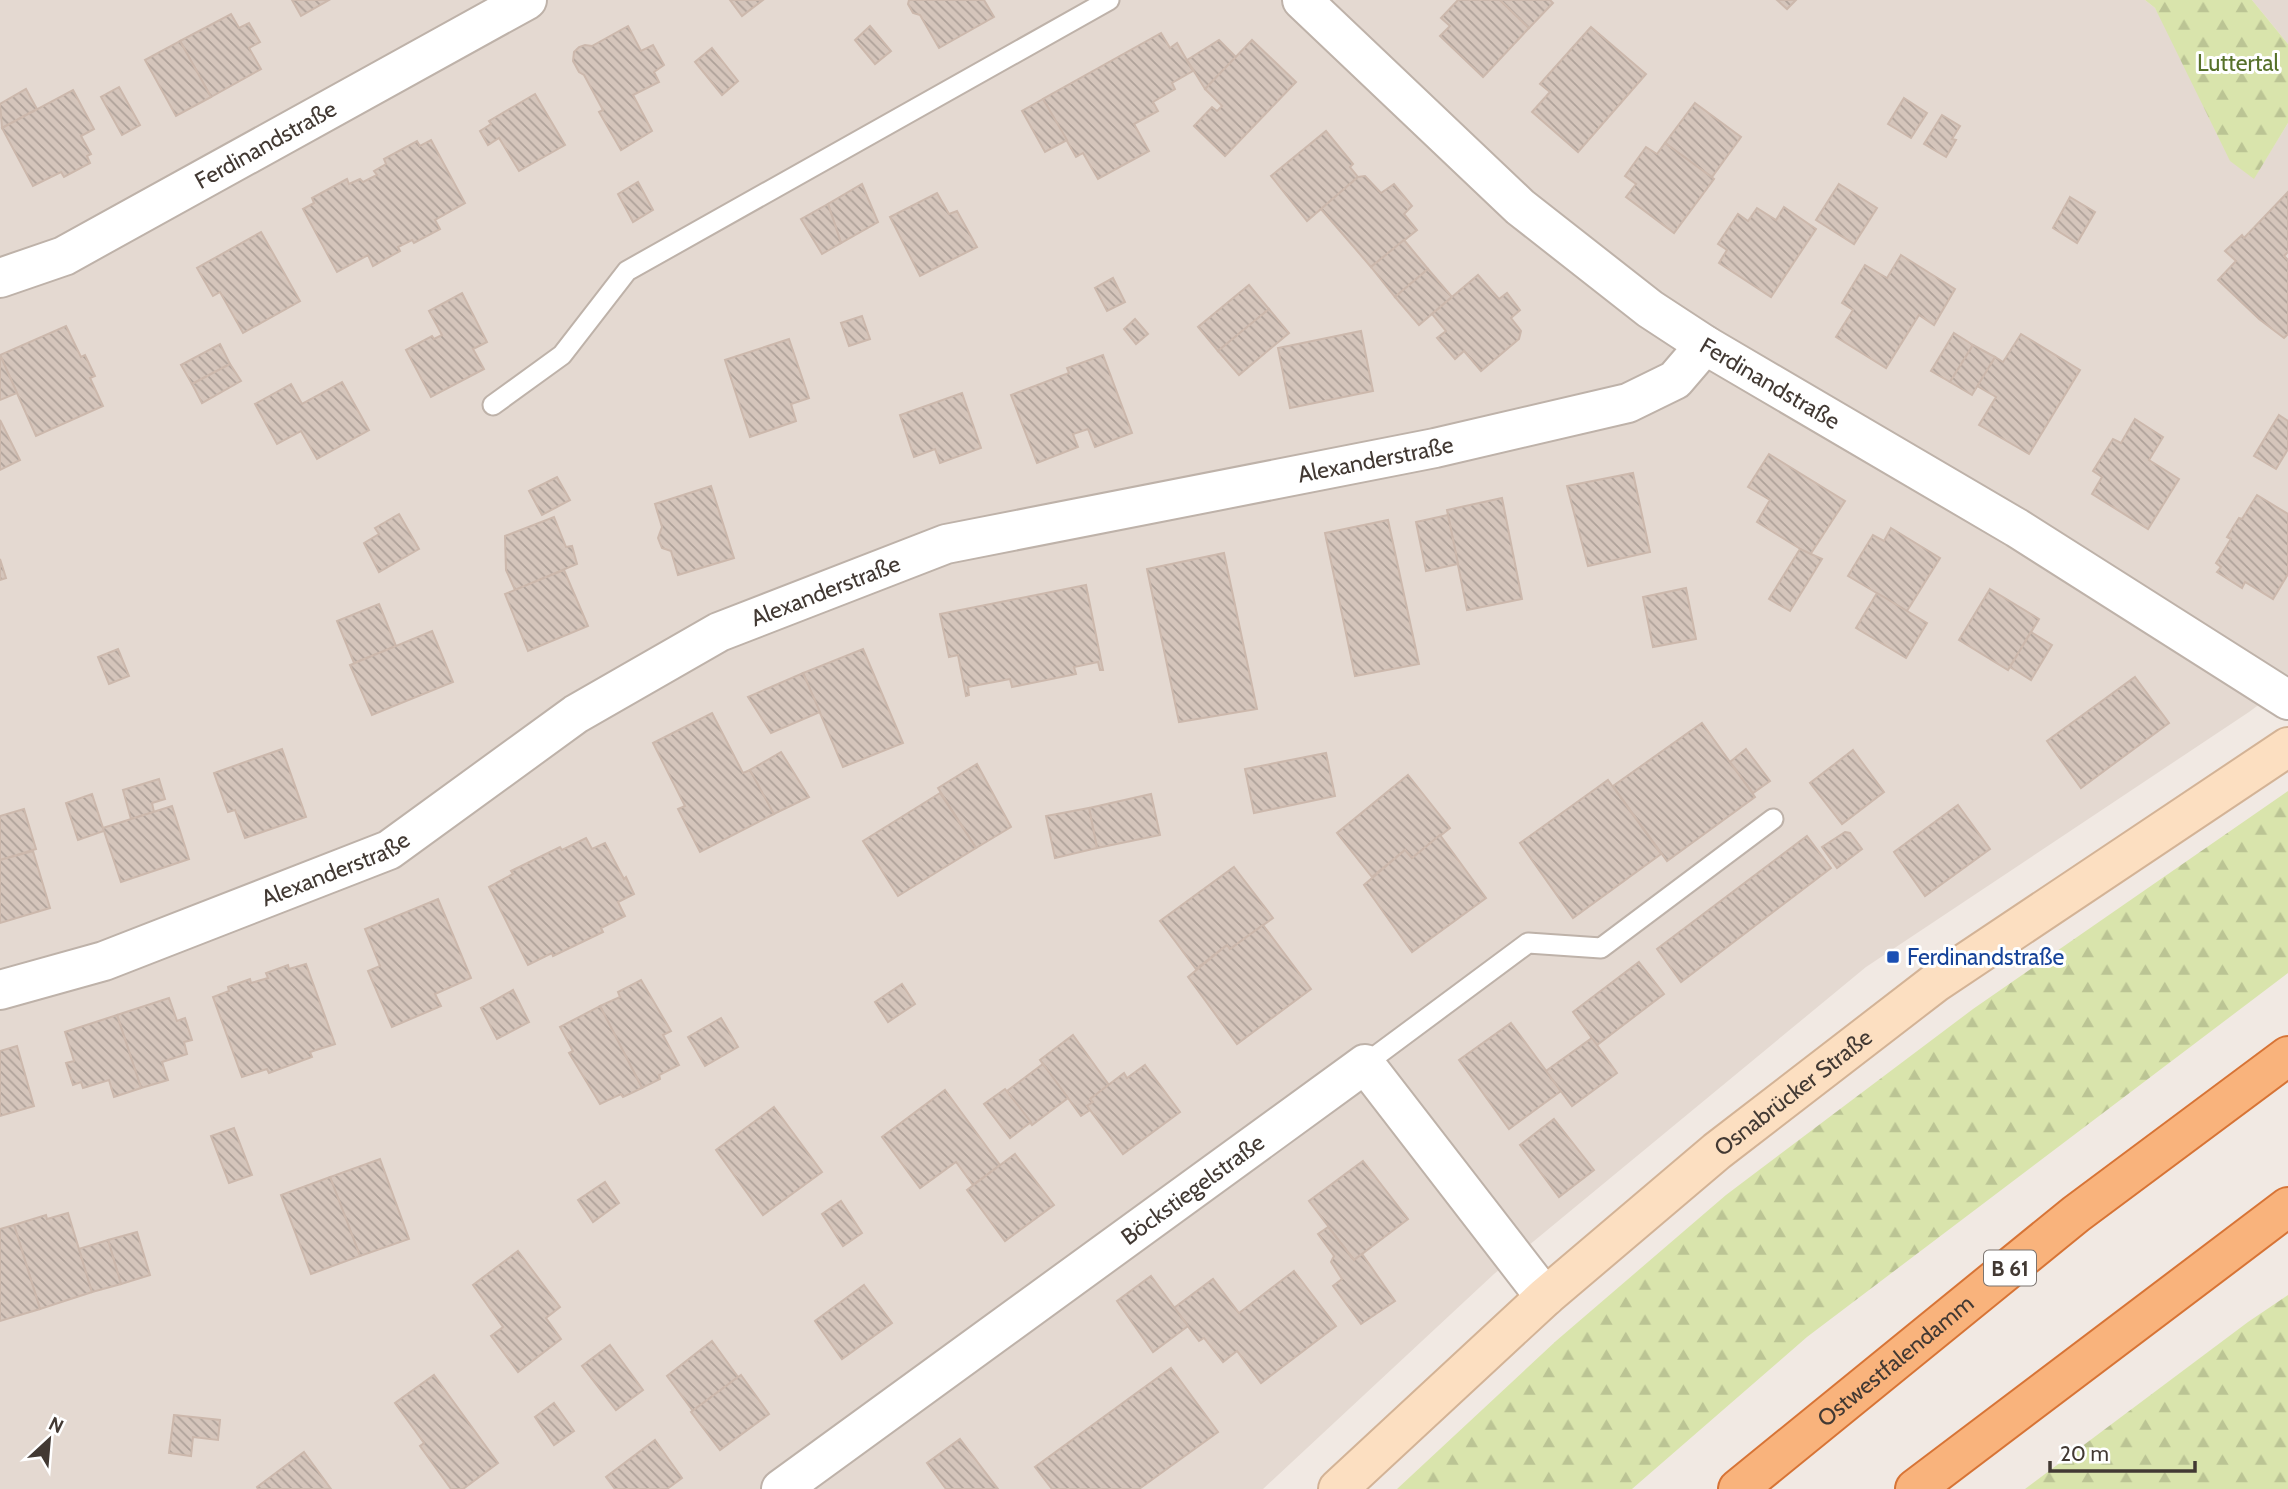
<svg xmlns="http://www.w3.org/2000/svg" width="2288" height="1489" viewBox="0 0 2288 1489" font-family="Cabin,sans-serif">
<defs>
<pattern id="forest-firs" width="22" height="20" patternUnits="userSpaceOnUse" patternTransform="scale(1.75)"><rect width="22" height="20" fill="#d9e4ac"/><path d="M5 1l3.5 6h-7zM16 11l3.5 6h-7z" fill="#bbc494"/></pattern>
<pattern id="building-back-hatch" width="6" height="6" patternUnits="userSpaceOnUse" patternTransform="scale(1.75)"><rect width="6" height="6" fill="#d5c5bb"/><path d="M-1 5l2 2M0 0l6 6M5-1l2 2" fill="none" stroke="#aea199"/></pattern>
</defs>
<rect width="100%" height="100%" fill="#f1e9e3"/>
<!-- residential -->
<g fill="#e4d9d1">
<path d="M0,0H2145L2155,8L2254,178L2288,123V683L2249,712L1866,967L1494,1274L1263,1489H0Z"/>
<path d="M2252,0H2288V44Z"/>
</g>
<!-- forest -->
<g fill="url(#forest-firs)">
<path d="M2145,0H2252L2288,44V123L2254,179L2230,161L2155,8Z"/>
<path d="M2288,791V973L1807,1337L1632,1489H1397L1556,1341L1726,1195L1973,1009Z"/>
<path d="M2288,1295V1489H2025L2248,1322Z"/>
</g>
<!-- building -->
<g fill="url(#building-back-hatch)" stroke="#ccb8ac" stroke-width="2">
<path d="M292,0H329L301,16Z"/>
<path d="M730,0H763L742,16Z"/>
<path d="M909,0H984L994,17L939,48L920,15L913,13L908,4Z"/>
<path d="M1458,0H1500L1529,28L1483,77L1440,36L1450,26L1441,18Z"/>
<path d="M1500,0H1550L1553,3L1529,28Z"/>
<path d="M1777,0H1796L1787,9Z"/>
<path d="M231,14L239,28L249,23L260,42L249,48L261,69L211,97L180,41Z"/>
<path d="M628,26L641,51L653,45L664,65L654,72L659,82L633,95L652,131L621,150L599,112L603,110L584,75L579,72L573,61L574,52L579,47L585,45L592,46Z"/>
<path d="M870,26L891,51L875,64L855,40Z"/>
<path d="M1591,27L1646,74L1578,152L1532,112L1550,92L1540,84Z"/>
<path d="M1161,33L1170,48L1177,43L1193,71L1172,83L1175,89L1153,102L1158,111L1134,124L1149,151L1098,179L1083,153L1076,157L1043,99Z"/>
<path d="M1219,40L1236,57L1205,89L1187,60Z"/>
<path d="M1252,40L1296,82L1225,156L1194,126L1212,107L1217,111L1222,106L1205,89Z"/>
<path d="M180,41L211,97L176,116L145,60Z"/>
<path d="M712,48L738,81L722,95L695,62Z"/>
<path d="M119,87L140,125L122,135L101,97Z"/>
<path d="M26,89L37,109L2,128L0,104Z"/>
<path d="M73,90L94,129L81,136L91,154L87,156L90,163L64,177L61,172L33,186L2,128Z"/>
<path d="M535,94L565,145L519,171L499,138L488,145L480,131L491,124L489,121Z"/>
<path d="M1904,98L1927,113L1911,138L1888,124Z"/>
<path d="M1043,99L1067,140L1045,152L1022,111Z"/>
<path d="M1695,103L1741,137L1712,177L1665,143Z"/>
<path d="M1942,115L1960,126L1952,139L1956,140L1946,157L1924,144Z"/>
<path d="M1326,131L1353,164L1350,167L1358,177L1307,221L1271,176Z"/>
<path d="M431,140L465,203L435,220L440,229L414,243L412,240L398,247L400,251L373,266L368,255L337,272L303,209L314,203L312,198L347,179L349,184L360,179L363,182L377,175L374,171L386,164L384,159L417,141L420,146Z"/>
<path d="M1665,143L1714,179L1674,233L1626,197L1636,184L1625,176L1646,147L1657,154Z"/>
<path d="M1365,176L1381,193L1394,184L1412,206L1404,214L1417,230L1371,267L1321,209L1358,177Z"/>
<path d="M638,182L653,210L633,222L618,194Z"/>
<path d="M862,184L878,222L841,243L828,204Z"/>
<path d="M1839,184L1877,208L1854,244L1816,220Z"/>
<path d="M2288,192V252L2284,256L2288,260V334L2284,338L2259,319L2218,280L2236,261L2225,251L2242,235L2244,238Z"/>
<path d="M937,193L949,214L957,211L977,247L920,276L890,217Z"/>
<path d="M2070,197L2095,212L2077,243L2053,228Z"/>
<path d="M828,204L841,243L822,254L801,219Z"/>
<path d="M1784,207L1816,229L1771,297L1719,263L1727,250L1718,244L1738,214L1748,221L1757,208L1776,220Z"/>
<path d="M261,232L300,301L243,333L220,292L213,296L197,268Z"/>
<path d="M1404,240L1428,269L1395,297L1371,267Z"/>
<path d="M1901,255L1955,289L1934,325L1919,315L1886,368L1836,337L1853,310L1842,303L1865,265L1887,278Z"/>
<path d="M1428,269L1452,297L1419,325L1395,297Z"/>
<path d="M1478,275L1499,299L1507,293L1520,310L1511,318L1521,331L1519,339L1481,371L1464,351L1455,359L1437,338L1446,331L1432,314Z"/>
<path d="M1113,278L1125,302L1107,311L1095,288Z"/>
<path d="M1249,285L1269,309L1218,351L1198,327Z"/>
<path d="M462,293L487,342L473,349L484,369L431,397L406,350L432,336L434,339L442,335L429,311Z"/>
<path d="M1269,309L1289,333L1239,375L1218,351Z"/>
<path d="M862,316L870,339L849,346L841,323Z"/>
<path d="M1135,319L1148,334L1136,344L1124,329Z"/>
<path d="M66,326L81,357L85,355L95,376L90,378L103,406L36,436L0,355Z"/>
<path d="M1361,331L1373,391L1290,408L1278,348Z"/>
<path d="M1954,333L1973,345L1950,382L1931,371Z"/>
<path d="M2021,334L2080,370L2029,454L1979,425L1996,397L1977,386L1995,357L2003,362Z"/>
<path d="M789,339L809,398L791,404L796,421L750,437L725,360Z"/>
<path d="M220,344L230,364L192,384L181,365Z"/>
<path d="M1973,345L1995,357L1972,395L1950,382Z"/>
<path d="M0,355L17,393L0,400Z"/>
<path d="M1103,355L1132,433L1095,447L1088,429L1073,434L1078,447L1037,463L1011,395L1069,373L1067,368Z"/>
<path d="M230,364L241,381L202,403L192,384Z"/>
<path d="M342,382L369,430L317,459L301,431L277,444L255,404L291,384L302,404Z"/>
<path d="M962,393L981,448L940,463L935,449L914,457L900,415Z"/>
<path d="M2279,415L2288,421V449L2276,469L2254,456Z"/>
<path d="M2135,419L2163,437L2149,460L2179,479L2148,529L2092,494L2102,477L2093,471L2113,439L2121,443Z"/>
<path d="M0,420L20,460L0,470Z"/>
<path d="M1769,454L1845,501L1810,555L1757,522L1770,500L1748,487Z"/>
<path d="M1633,473L1650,552L1588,566L1567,486Z"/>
<path d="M557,477L570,500L542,515L529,491Z"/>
<path d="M711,486L734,558L678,575L671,551L662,548L658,538L662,527L655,504Z"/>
<path d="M2257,495L2288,514V574L2273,599L2245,582L2242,588L2217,572L2221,567L2216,563L2231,539L2227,537L2239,518L2242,519Z"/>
<path d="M1502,498L1522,599L1467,610L1447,510Z"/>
<path d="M399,514L419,549L379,572L364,543L379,534L375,528Z"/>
<path d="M1448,515L1458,564L1426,571L1416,522Z"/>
<path d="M554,517L566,547L572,546L577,564L515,590L506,570L505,536Z"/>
<path d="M1388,520L1419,664L1355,676L1325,533Z"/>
<path d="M1891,528L1940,558L1907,611L1848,576L1873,535L1884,541Z"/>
<path d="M1800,549L1822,559L1790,611L1769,599Z"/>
<path d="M1224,553L1257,709L1179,722L1147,569Z"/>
<path d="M0,559L6,578L0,580Z"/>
<path d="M564,570L588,626L528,651L505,594Z"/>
<path d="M1086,585L1103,670H1100L1098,662L1074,667L1076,674L1012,687L1010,679L968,687L969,695L966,696L958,655L949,657L940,614Z"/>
<path d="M1686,588L1696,639L1653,647L1643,597Z"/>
<path d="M1990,589L2039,619L2008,670L1959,640Z"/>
<path d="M1877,593L1927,623L1906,658L1856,628Z"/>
<path d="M379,604L396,646L354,663L337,621Z"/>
<path d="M432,631L453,682L372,715L350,665Z"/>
<path d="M2031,632L2052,645L2031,680L2010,667Z"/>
<path d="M118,649L129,676L109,684L98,657Z"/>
<path d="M863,649L903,743L843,767L803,673Z"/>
<path d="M803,673L820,712L771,733L748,697Z"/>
<path d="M2135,677L2169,723L2081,788L2047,741Z"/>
<path d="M712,713L743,773L750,770L774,814L700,852L678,809L685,806L653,743Z"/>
<path d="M1702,723L1755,797L1667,861L1613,786Z"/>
<path d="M282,749L306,817L245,838L235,810L228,812L214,773Z"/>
<path d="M1746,749L1770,781L1753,793L1730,762Z"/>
<path d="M1853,750L1884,792L1842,824L1810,783Z"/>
<path d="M781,752L809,797L774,814L750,770Z"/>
<path d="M1326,753L1335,796L1254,813L1245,769Z"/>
<path d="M977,764L1011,827L976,848L938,788Z"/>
<path d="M1408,775L1450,828L1412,858L1405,850L1372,877L1337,833Z"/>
<path d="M159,779L165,799L152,803L154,812L131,819L123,790Z"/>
<path d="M1608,780L1661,854L1573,918L1520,843Z"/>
<path d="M940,793L976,848L898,896L863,841Z"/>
<path d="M92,794L104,831L78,840L66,803Z"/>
<path d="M1151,794L1160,835L1097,848L1089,808Z"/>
<path d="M1958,805L1990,849L1925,896L1894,852Z"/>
<path d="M172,806L189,859L121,882L103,828Z"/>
<path d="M1089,808L1097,848L1055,858L1046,816Z"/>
<path d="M24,809L36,849L0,860V816Z"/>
<path d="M1845,832L1850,833L1862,849L1837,868L1822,847Z"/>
<path d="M1440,835L1486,898L1412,952L1364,885L1405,850L1412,858Z"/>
<path d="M1807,836L1831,868L1681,982L1657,949Z"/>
<path d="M586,838L592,849L605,843L624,879L626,877L634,894L618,902L625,916L601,928L603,932L553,956L552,953L528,965L489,887L513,874L511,871L560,847L562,850Z"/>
<path d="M33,851L50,908L0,923V860Z"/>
<path d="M1234,867L1273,918L1230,949L1227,945L1196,969L1160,921Z"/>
<path d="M438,899L471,978L435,994L441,1006L392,1027L368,971L380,966L365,929Z"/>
<path d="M1263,925L1311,989L1237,1044L1188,977L1227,945L1230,949Z"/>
<path d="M1639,962L1664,994L1597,1045L1573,1012Z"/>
<path d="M306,964L335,1044L310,1052L312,1057L269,1073L267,1069L242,1077L213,997L229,991L228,987L250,979L251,983L268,978L266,973L288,965L289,969Z"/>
<path d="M641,980L671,1031L663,1035L679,1065L659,1075L660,1079L642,1088L600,1006L620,997L618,992Z"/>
<path d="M902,984L915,1004L888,1022L875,1002Z"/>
<path d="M513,990L529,1022L497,1039L481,1008Z"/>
<path d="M169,998L177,1021L185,1018L192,1040L184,1042L187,1054L162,1062L168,1080L141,1088L117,1015Z"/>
<path d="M600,1006L642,1088L623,1097L621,1094L600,1104L569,1053L573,1051L560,1027Z"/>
<path d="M117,1015L141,1088L114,1097L109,1080L83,1088L81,1082L73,1085L66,1063L74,1061L65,1032Z"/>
<path d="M721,1018L738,1047L705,1066L688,1037Z"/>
<path d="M1511,1023L1561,1091L1509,1129L1459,1060Z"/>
<path d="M1073,1035L1109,1085L1090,1099L1093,1102L1087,1106L1090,1110L1081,1116L1040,1060Z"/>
<path d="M1592,1038L1617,1073L1572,1106L1546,1071Z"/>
<path d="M17,1046L34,1106L0,1116V1051Z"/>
<path d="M1043,1064L1068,1098L1032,1125L1007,1091Z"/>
<path d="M1145,1065L1180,1112L1123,1154L1087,1106L1093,1102L1090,1099L1124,1073L1127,1078Z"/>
<path d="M1005,1089L1031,1122L1010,1138L984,1104Z"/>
<path d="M945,1090L1000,1165L973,1185L956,1162L920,1188L882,1137Z"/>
<path d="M774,1107L822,1172L763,1215L716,1150Z"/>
<path d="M1554,1119L1594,1170L1559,1197L1520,1145Z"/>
<path d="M234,1128L252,1175L229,1183L211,1136Z"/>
<path d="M1015,1154L1054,1205L1005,1241L967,1190Z"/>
<path d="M380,1159L409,1239L360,1256L330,1177Z"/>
<path d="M1363,1161L1408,1219L1354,1260L1309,1201Z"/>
<path d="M330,1177L360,1256L311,1274L281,1195Z"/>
<path d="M605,1182L619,1203L593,1222L578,1200Z"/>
<path d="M841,1201L862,1233L843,1246L822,1214Z"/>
<path d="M68,1213L92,1292L40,1309L14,1225L46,1215L47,1219Z"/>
<path d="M14,1225L40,1309L0,1321V1229Z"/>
<path d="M1328,1227L1354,1260L1362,1254L1395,1301L1361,1324L1333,1286L1342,1279L1331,1262L1334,1256L1318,1234Z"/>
<path d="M137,1232L150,1275L121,1284L108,1240Z"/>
<path d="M108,1240L121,1284L92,1292L79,1249Z"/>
<path d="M518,1251L560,1307L546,1318L561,1339L518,1372L491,1336L503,1327L473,1285Z"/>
<path d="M1294,1271L1336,1326L1261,1383L1237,1351L1223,1362L1204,1338L1199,1341L1174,1308L1213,1279L1239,1313Z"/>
<path d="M1151,1276L1188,1326L1153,1352L1117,1301Z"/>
<path d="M864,1285L892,1323L842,1359L815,1321Z"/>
<path d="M712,1341L738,1377L693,1411L667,1376Z"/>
<path d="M610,1345L643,1390L616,1410L582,1366Z"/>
<path d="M1171,1368L1218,1432L1139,1489H1052L1035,1467Z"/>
<path d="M434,1375L498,1463L463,1489H451L420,1446L424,1443L395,1403Z"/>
<path d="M741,1375L769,1414L720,1450L691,1412Z"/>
<path d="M554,1403L574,1431L554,1445L535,1417Z"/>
<path d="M174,1415L220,1420L218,1440L193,1437L191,1456L169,1453Z"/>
<path d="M960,1439L998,1489H946L927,1463Z"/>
<path d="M655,1440L682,1478L667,1489H615L606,1477Z"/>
<path d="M304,1452L331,1489H258L257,1487Z"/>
</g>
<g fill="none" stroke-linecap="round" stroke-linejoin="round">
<defs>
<g id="service">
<path d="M493,405L562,355L627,271L1109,0"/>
<path d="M1365,1064L1528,943L1601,948L1773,819"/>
</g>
<g id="minor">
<path id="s1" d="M1302,0L1520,207L1650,309L1705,345L2017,528L2288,700"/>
<path id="s2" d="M0,278L64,256L527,0"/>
<path id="s3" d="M0,990L104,961L389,850L576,714L719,632L946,544L1435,448L1628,403L1675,380L1705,345"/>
<path id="s4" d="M781,1489L1365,1064L1545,1297"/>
</g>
<g id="secondary">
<path id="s5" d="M1338,1489L1545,1297L1717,1151L1935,983L2288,747"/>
</g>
<g id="trunk">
<path id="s6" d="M1738,1489L2076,1214L2288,1056"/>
<path d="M1915,1489L2288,1207"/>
</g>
</defs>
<!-- service casing -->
<use href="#service" stroke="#beb2a9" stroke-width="23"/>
<!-- minor casing -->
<use href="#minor" stroke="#beb2a9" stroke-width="42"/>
<!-- secondary casing -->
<use href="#secondary" stroke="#d3b396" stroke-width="42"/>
<!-- trunk casing -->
<use href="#trunk" stroke="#d77436" stroke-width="42"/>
<!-- service -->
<use href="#service" stroke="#fff" stroke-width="19"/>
<!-- minor -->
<use href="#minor" stroke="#fff" stroke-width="38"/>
<!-- secondary -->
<use href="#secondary" stroke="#fcdfc1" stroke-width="38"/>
<!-- trunk -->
<use href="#trunk" stroke="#f9b37c" stroke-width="38"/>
</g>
<!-- markers -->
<rect fill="#1a4fb4" stroke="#fff" stroke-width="2.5" x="1886" y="950" width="14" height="14" rx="3.5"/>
<g text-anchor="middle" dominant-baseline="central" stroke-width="6" stroke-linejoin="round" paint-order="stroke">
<!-- shield labels -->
<rect fill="#fff" stroke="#7b7470" stroke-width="2" x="1984" y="1250.5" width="52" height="35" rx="5"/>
<g font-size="21" font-weight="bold" fill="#423933">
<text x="2010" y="1268">B 61</text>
</g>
<!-- park labels -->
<g font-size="23" fill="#56712a" stroke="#fff">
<text x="2238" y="63">Luttertal</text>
</g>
<!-- street labels -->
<g font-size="23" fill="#423933" stroke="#fff">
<text stroke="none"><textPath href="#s2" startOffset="298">Ferdinandstraße</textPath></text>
<text stroke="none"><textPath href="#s1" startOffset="607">Ferdinandstraße</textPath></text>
<text stroke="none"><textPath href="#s3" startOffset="1491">Alexanderstraße</textPath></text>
<text stroke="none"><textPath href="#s3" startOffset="924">Alexanderstraße</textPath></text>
<text stroke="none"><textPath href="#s3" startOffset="357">Alexanderstraße</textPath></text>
<text stroke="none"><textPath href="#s5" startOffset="604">Osnabrücker Straße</textPath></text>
<text stroke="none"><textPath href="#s4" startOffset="509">Böckstiegelstraße</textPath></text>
<text stroke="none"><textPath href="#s6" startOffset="203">Ostwestfalendamm</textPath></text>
</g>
<!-- transit labels -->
<g font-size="23" fill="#164399" stroke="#fff" text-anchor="start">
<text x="1907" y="957">Ferdinandstraße</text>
</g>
</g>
<!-- north arrow -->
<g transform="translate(49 1440) rotate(26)" stroke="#ffffff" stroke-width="5" paint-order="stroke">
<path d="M0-5L12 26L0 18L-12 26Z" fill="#423933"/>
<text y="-10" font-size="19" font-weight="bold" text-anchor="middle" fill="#423933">N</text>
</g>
<!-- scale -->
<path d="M2050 1461v10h145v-10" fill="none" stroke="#423933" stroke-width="3.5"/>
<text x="2060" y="1461" font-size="21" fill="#423933" stroke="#ffffff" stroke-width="5" paint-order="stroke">20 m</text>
</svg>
